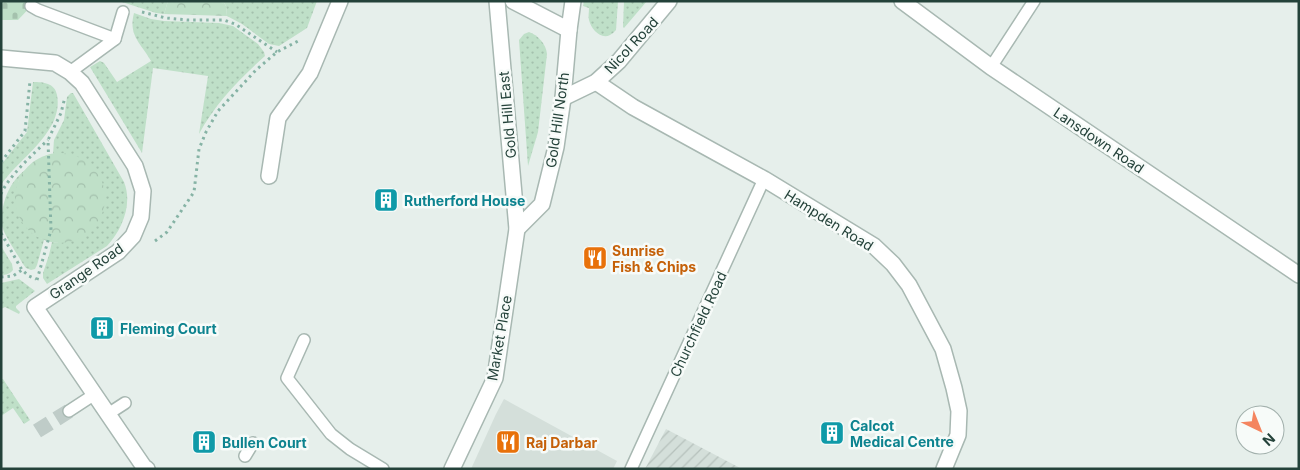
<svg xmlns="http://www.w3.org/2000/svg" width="1300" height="470" viewBox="0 0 1300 470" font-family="Inter,sans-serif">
<defs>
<pattern id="industrial-furrows" width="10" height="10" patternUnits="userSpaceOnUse" patternTransform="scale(1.25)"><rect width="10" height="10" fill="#d4dfda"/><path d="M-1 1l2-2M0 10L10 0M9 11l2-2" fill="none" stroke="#b6c1bc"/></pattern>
<pattern id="grass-dots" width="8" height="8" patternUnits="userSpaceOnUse" patternTransform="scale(1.25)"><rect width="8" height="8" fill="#bfe0c8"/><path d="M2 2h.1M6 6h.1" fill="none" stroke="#a4c1ad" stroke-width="1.8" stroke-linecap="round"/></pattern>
<pattern id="forest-crowns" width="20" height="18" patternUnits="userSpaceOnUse" patternTransform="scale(1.25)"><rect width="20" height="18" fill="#bfe0c8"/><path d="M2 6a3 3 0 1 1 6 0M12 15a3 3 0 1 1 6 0" fill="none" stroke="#a4c1ad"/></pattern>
<pattern id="cemetery-stones" width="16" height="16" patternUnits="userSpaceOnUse" patternTransform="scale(1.25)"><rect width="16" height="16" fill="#bfe0c8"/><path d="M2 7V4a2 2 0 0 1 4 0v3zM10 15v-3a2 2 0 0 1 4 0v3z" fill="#a4c1ad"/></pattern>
</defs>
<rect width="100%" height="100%" fill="#e6efeb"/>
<!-- built -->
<path fill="#d4dfda" d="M504,399L617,461L613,469H471L496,414Z"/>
<!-- industrial -->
<path fill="url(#industrial-furrows)" d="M666,429L742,469H645Z"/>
<!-- grass -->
<g fill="url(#grass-dots)">
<path d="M119,1H168L164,14L156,13Z"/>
<path d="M223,1H317L307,28L279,46L269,44L242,24L227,16L226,6Z"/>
<path d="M584,1H618L616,30C614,32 612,34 610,35C601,40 591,29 589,20C588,17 589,12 589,8L583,6Z"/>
<path d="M624,1H647L624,28L623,27Z"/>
<path d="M134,13L151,19L164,21L219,23L233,26L258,44L264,52L265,56C239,79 215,104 199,134L208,76L153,68L142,153L90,67L100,61L104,63L117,82L151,61C141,43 128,36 134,13Z"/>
<path d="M529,32C538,35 546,44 547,54L538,132L528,166L519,40L524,34Z"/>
<path d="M33,82C43,82 55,83 57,95C64,132 19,158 1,185V165L27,132Z"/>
<path d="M71,93H73L124,182C133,204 122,230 107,246L47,284L43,278V273L49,255L52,242L58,243L67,154H53L54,140L64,120L67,97Z"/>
<path d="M25,170L18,182L32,233L44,240L37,265L35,269L31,270L26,268L23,264C18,255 4,235 2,226C0,205 9,182 25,170Z"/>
<path d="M1,246L12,264L13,270C10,274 6,275 1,275Z"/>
<path d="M19,279L35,291L16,306V308L20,312L19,314L5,307L1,309V283Z"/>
<path d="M1,379H3L30,420L24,424L13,408L1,416Z"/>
</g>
<!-- forest -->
<g fill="url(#forest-crowns)">
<path d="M168,1H223L226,6L227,16L164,14Z"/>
<circle cx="60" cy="198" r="45"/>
</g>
<!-- cemetery -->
<path fill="url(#cemetery-stones)" d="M1,1H36L18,20H1Z"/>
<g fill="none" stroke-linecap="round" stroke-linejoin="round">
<!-- street-tunnel -->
<path stroke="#bfccc8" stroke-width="15" stroke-dasharray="15 8" stroke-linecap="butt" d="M37,431L69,411"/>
<defs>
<g id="lane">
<path d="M31,6L38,10L115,39L70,72"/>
<path d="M115,39L123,12"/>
<path d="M991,67L1034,1"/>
<path d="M304,340L287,378L331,434L350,449L383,469"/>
<path d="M69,411L95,394"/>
<path d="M108,414L125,403"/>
<path d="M245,456L253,443"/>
<path d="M631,469L764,179"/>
</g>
<g id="street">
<path d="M513,1L569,30"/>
<path d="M902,1L991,67L1299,275"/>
<path d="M1,58L55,63L70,72L82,83L135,166L143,191L141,217L133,236L118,252L35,307L144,467L147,469"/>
<path d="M596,82L633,107L764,179L874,246L893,264L909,285L943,349L954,388L959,411L958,435L944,469"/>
<path d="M563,98L596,82L619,61L669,1"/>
<path d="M269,176L278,118L310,73L340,1"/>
<path d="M517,229L542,204L556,147L563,98L569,30L573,1"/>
<path d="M452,469L495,378L517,229L497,1"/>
</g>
</defs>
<!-- lane casing -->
<use href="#lane" stroke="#a8b8b2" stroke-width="14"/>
<!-- street casing -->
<use href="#street" stroke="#a8b8b2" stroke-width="18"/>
<!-- path -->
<g stroke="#86b3a5" stroke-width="3" stroke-dasharray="2.5 4" stroke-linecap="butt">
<path d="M142,12L166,18L187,20H224L235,24L277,52"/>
<path d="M1,162L25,131L30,81"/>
<path d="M1,194C8,177 34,153 48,140"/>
<path d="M1,233L22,270L29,276L36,279"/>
<path d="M155,241L167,232L194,192L199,149L206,132L218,111L256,70L277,52L300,40"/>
<path d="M1,277L13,276L22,270"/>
<path d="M37,280L51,230L48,140L61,113L65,97"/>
</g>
<!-- lane -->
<use href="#lane" stroke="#fff" stroke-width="11"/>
<!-- street -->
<use href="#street" stroke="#fff" stroke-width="15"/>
</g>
<!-- icons -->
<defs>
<symbol id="building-square" viewBox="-11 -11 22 22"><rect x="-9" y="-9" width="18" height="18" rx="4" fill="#0f9aa8" stroke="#f7fbf9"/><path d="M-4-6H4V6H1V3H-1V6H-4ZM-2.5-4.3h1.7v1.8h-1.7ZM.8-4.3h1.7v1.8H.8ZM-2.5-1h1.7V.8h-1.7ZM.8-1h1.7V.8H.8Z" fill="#fff"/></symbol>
<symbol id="restaurant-square" viewBox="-11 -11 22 22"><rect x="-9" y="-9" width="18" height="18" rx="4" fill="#e8710a" stroke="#f7fbf9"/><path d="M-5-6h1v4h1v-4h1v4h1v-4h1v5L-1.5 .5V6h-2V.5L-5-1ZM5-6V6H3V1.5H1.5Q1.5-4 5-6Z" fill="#fff"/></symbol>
</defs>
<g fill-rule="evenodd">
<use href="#building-square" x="372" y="186" width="28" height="28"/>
<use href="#restaurant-square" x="581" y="244" width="28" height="28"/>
<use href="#building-square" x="88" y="314" width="28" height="28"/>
<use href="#building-square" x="818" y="419" width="28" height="28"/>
<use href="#building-square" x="190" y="428" width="28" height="28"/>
<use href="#restaurant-square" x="494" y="428" width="28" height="28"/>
</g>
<g text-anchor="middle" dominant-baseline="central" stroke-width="5" stroke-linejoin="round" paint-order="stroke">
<!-- street labels -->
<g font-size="14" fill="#24423a" stroke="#f7fbf9">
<text transform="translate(631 45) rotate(-47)">Nicol Road</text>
<text transform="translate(507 115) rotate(-95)">Gold Hill East</text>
<text transform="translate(557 120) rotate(-82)">Gold Hill North</text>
<text transform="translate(1099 140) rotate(34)">Lansdown Road</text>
<text transform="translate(829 220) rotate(32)">Hampden Road</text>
<text transform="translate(86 271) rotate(-35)">Grange Road</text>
<text transform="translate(698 324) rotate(-65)">Churchfield Road</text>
<text transform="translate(499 338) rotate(-80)">Market Place</text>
</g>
<!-- culture labels -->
<g font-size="14" font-weight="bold" fill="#0d838f" stroke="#f7fbf9" text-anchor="start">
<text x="404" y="200">Rutherford House</text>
<text x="120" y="328">Fleming Court</text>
<text x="850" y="425">Calcot<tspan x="850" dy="16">Medical Centre</tspan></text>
<text x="222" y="442">Bullen Court</text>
</g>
<!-- food labels -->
<g font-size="14" font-weight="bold" fill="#c56008" stroke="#f7fbf9" text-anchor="start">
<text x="612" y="250">Sunrise<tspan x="612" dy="16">Fish &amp; Chips</tspan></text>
<text x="526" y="442">Raj Darbar</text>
</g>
</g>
<!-- border -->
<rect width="1300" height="470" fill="none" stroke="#24423a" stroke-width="5"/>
<!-- north arrow -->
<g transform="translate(1260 430) rotate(137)"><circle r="24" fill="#f7fbf9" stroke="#a3b1ad"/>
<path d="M0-4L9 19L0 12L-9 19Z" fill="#f4845f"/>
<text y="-8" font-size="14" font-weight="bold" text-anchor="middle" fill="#24423a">N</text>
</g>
</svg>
